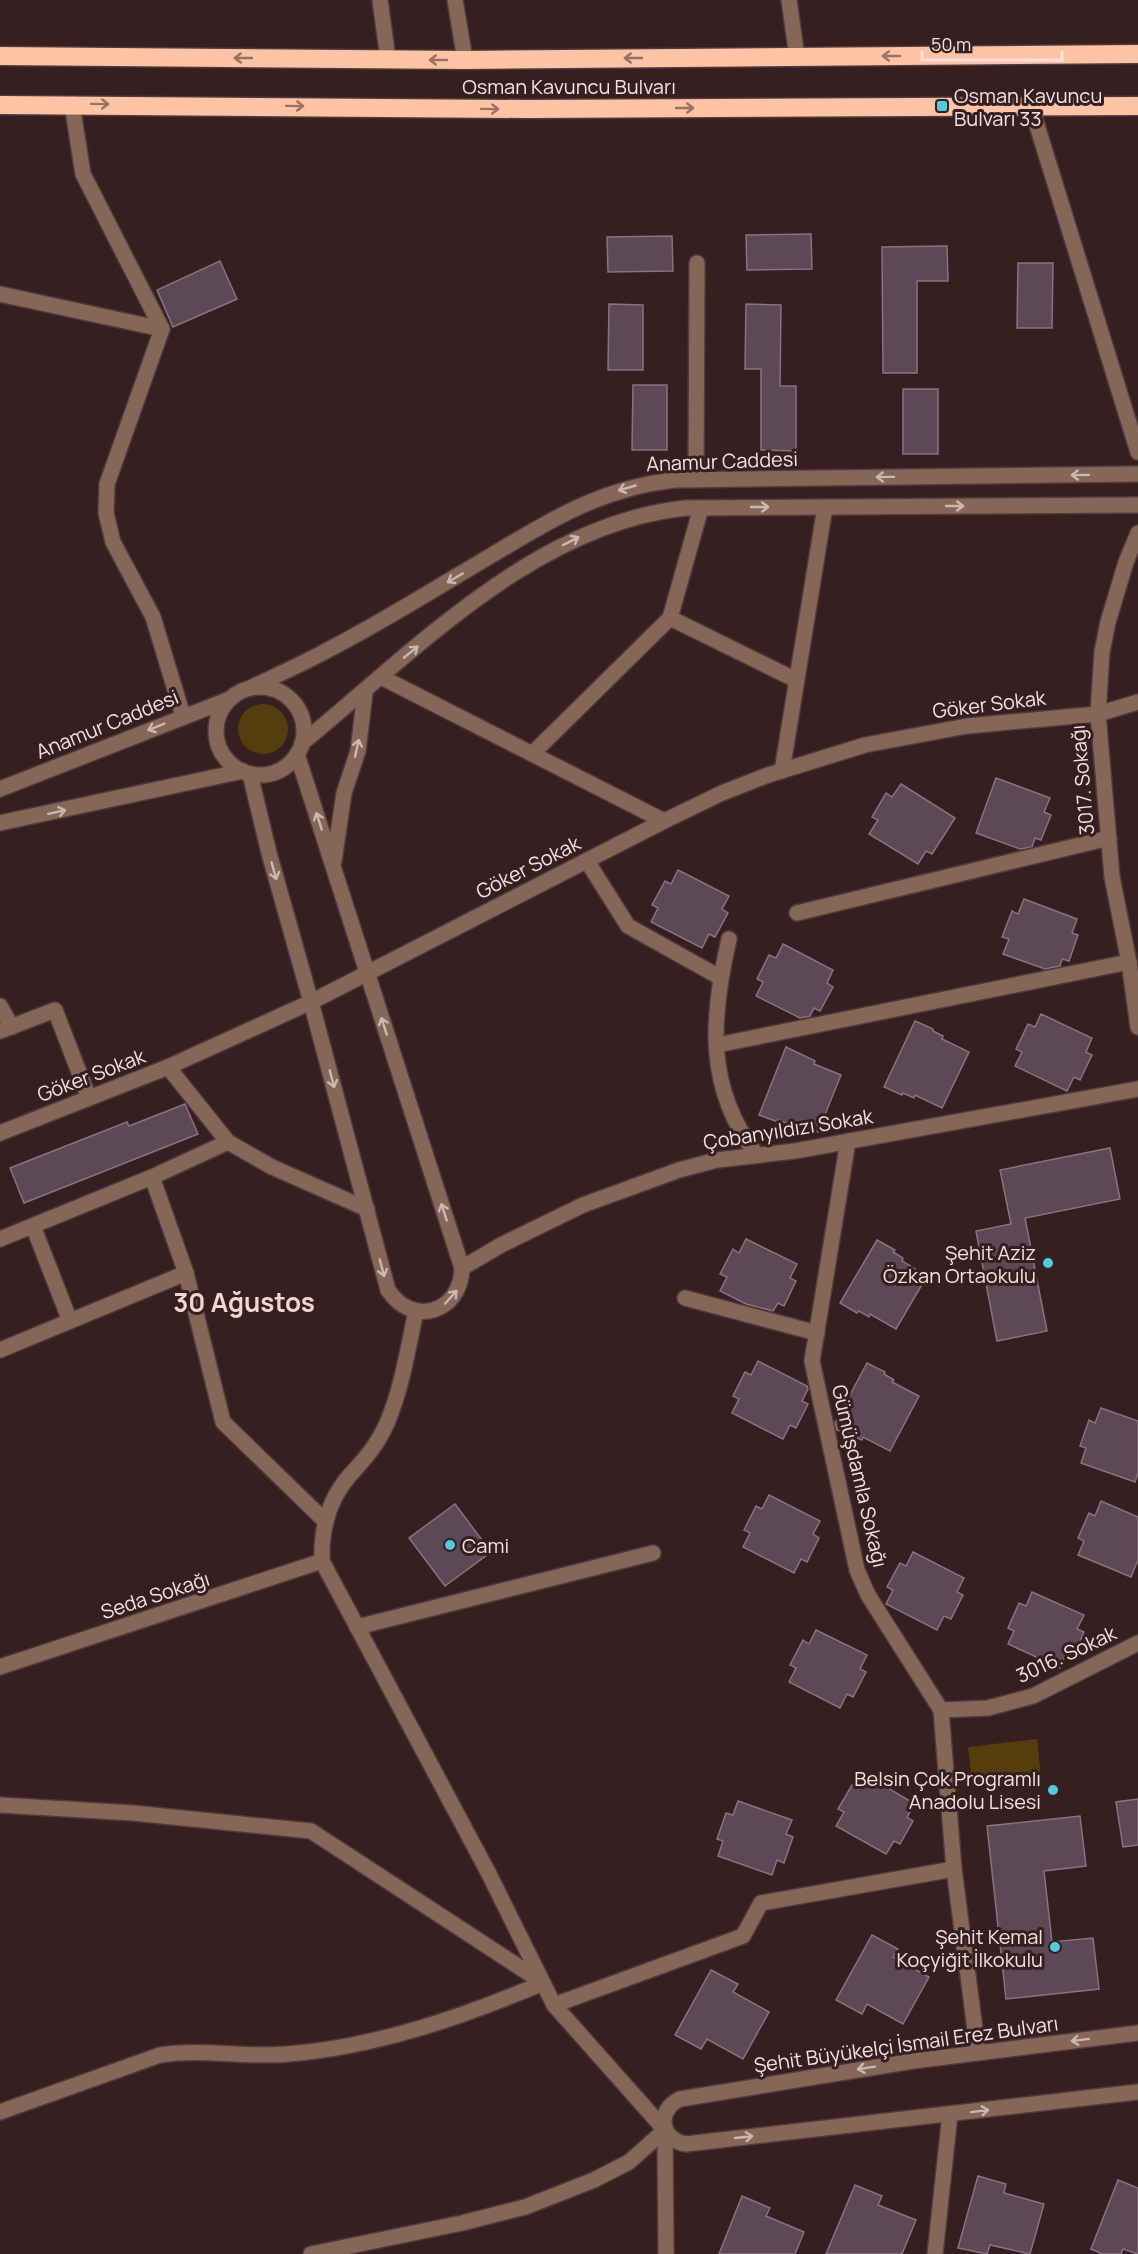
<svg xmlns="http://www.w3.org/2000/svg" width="1138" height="2254" viewBox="0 0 1138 2254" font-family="Manrope,sans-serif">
<rect width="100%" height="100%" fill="#361f21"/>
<!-- green -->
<g fill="#553e0e">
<circle cx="263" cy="729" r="25"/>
<path d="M1037,1739L1041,1777L972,1784L968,1747Z"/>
</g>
<!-- building -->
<g fill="#5d4855" stroke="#8a7280" stroke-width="1.5">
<path d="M811,234L812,269L747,270L746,235Z"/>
<path d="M672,236L673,271L608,272L607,237Z"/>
<path d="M947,246L948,281H917V373H883L882,247Z"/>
<path d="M220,261L237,299L173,327L157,290Z"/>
<path d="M1018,263H1053L1052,328H1017Z"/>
<path d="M609,304L643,305V370H608Z"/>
<path d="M746,304L781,305L780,386H796V451L761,450V369H745Z"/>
<path d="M633,385H667V450H632Z"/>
<rect x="903" y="389" width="35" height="65"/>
<path d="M996,778L1050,798L1044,812L1051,815L1041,840L1035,838L1032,847L1020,849L976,833Z"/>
<path d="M901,784L955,818L932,854L926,851L918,864L869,834L878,820L872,817L886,793L892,797Z"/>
<path d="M678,870L729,896L722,909L728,913L715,937L709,934L702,948L651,922L658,908L652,905L665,881L671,884Z"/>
<path d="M1024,899L1077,919L1072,933L1078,935L1069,961L1062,959L1060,966L1045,969L1003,954L1009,939L1002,937L1012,911L1018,914Z"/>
<path d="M783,944L833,970L827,983L833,987L820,1011L814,1008L810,1016L800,1018L756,996L763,982L757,979L769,955L776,958Z"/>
<path d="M1041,1014L1092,1038L1086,1052L1092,1055L1080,1080L1074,1077L1067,1091L1015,1066L1022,1052L1016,1049L1028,1024L1035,1027Z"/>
<path d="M915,1021L933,1029V1031L943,1036L942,1039L969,1052L942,1108L915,1095L914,1098L903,1093L902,1095L884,1087Z"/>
<path d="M786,1047L815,1061L814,1064L841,1075L818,1132L790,1121L789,1124L778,1120V1122L759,1115Z"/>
<path d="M185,1104L198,1134L24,1203L10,1168L127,1122L129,1126Z"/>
<path d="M1110,1148L1120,1199L1025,1218L1047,1331L997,1341L976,1231L1011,1224L1000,1170Z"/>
<path d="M746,1239L797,1264L790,1278L796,1281L784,1306L778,1303L773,1311L746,1304L720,1291L727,1277L720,1274L733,1249L739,1253Z"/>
<path d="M877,1240L895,1250L893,1252L903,1258L902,1261L927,1276L896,1329L870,1314L869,1317L859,1311L857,1313L840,1303Z"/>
<path d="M758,1361L807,1386L808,1389L802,1401L808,1404L796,1428L790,1425L783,1439L732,1413L739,1399L733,1396L745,1372L751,1375Z"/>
<path d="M867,1363L885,1372L884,1374L894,1380L892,1382L919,1396L890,1451L863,1437L862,1440L837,1430L835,1423Z"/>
<path d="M1101,1408L1138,1421V1473L1135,1482L1081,1463L1086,1448L1080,1446L1089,1420L1095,1423Z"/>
<path d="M769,1495L820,1521L813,1534L819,1538L807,1562L801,1559L794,1573L743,1547L750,1533L744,1530L756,1506L762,1509Z"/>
<path d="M1101,1501L1138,1517V1560L1131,1577L1078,1555L1084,1541L1078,1538L1089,1513L1095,1516Z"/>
<path d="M455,1504L491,1552L445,1586L409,1538Z"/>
<path d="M913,1552L964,1578L957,1592L963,1595L951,1619L944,1616L937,1630L886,1604L893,1590L887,1587L900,1563L906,1566Z"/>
<path d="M1032,1592L1084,1615L1077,1629L1084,1632L1073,1657L1066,1654L1060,1668L1008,1644L1014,1631L1008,1628L1019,1603L1026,1606Z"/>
<path d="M816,1630L867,1655L860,1669L866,1672L853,1697L847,1694L840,1708L789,1682L796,1668L790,1665L803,1640L809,1644Z"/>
<path d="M866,1775L915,1804L907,1817L913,1821L900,1844L894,1841L886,1854L836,1826L844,1812L838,1809L852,1785L858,1789Z"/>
<path d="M1138,1799V1845L1123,1847L1116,1802Z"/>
<path d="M738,1801L792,1820L786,1834L793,1837L784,1863L777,1860L772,1875L718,1856L723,1841L717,1839L726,1813L733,1815Z"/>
<path d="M1080,1816L1086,1866L1044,1871L1052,1942L1093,1938L1099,1989L1006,1999L987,1826Z"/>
<path d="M872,1935L898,1949L893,1957L929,1977L903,2024L867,2004L862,2014L836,2000Z"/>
<path d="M711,1970L738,1984L733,1992L769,2012L743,2059L707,2039L701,2049L675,2035Z"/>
<path d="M978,2176L1006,2184L1004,2193L1044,2204L1030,2254L990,2245L987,2254L958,2248Z"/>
<path d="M1118,2180L1138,2188V2254L1123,2249L1121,2254H1103L1091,2249Z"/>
<path d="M855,2185L882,2196L878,2205L916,2220L902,2254H826Z"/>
<path d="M742,2196L770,2208L766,2216L804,2232L795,2254H719Z"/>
</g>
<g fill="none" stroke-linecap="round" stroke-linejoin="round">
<defs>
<g id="minor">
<path d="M380,0L388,59"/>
<path d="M455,0L465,60"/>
<path d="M789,0L797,57"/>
<path d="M72,104L83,174L162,329L107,484L106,513L113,542L153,617L183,716"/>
<path d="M1031,106L1138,452"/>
<path d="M0,294L162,329"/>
<path d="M696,480L697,263"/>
<path d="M1138,533L1126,562L1108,622L1102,652L1098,714L1112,877L1129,962L1138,1027"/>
<path d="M670,618L701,508"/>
<path d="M381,677L664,821"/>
<circle cx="260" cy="731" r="44"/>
<path d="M250,688C275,676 300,665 324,652C369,629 412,603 455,577C528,535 588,489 675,480L1138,474"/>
<path d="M302,743C414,652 535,523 686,508L1138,505"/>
<path d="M532,754L670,618L796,680"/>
<path d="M782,771L825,507"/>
<path d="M250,774L269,853L311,1002L388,1290C413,1328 461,1312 462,1268L297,754"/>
<path d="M0,789L230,699"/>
<path d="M0,823L243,771"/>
<path d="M334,861L344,793L358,751L365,693"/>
<path d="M587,861L628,926L721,978"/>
<path d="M797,913L1109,838"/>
<path d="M729,939C711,1017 705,1087 756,1154"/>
<path d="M0,1006L12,1027"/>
<path d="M0,1031L55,1010L89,1098"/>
<path d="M717,1045L1129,962"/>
<path d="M168,1067L228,1142L272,1167L367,1209"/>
<path d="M0,1133L168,1067L311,1002L664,821L722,793L768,775L865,745L967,726L1098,714L1138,702"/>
<path d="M848,1141L812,1361L857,1570L868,1595L941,1710L954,1869L978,2052"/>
<path d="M33,1226L70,1321"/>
<path d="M0,1239L152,1177L228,1142"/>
<path d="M462,1268L501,1245L583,1205L679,1170L717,1160L795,1151L1138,1089"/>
<path d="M186,1273L223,1422L325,1521"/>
<path d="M685,1298L817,1333"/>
<path d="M416,1311C408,1348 402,1388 387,1423C378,1444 365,1459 350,1475C328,1500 321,1530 322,1561L488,1872L554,2005L665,2130L666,2254"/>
<path d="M0,1350L186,1273L152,1177"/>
<path d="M357,1627L653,1553"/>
<path d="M0,1667L322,1561"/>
<path d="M941,1710L988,1708L1033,1696L1138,1643"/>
<path d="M0,1805L133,1813L311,1831L542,1982"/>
<path d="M554,2005L743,1936L761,1903L954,1869"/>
<path d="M1138,2033L913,2061L680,2099C656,2110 660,2140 686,2144L1138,2092"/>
<path d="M0,2112L160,2055C202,2048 245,2058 288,2054C376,2047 462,2017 543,1983"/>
<path d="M311,2254L462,2223L525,2207L594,2180L629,2162L665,2130"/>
<path d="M935,2254L950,2114"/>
</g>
<g id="highway">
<path d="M0,56L465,60L1138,54"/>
<path d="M0,105L526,109L1138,106"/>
</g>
</defs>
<!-- minor casing -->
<use href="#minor" stroke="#503a3c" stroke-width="18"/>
<!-- highway casing -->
<use href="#highway" stroke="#503a3c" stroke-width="21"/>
<!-- minor -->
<use href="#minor" stroke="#846757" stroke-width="15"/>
<!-- highway -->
<use href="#highway" stroke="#fdc3a4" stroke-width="18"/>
</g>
<!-- one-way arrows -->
<defs><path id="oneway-shaft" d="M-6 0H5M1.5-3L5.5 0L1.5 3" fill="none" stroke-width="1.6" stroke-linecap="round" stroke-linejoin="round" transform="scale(1.5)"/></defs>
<g stroke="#9a7162">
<use href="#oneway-shaft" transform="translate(891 56) rotate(180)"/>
<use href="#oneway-shaft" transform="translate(243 58) rotate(-180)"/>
<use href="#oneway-shaft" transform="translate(633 58) rotate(180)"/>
<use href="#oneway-shaft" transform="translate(438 60) rotate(-180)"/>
<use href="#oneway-shaft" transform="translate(100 104) rotate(1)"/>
<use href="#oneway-shaft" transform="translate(295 106) rotate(1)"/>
<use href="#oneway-shaft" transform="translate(685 108)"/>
<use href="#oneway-shaft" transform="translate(490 109) rotate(1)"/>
</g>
<g stroke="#ccb7b1">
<use href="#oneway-shaft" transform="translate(1080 475) rotate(179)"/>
<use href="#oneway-shaft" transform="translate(885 477) rotate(179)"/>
<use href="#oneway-shaft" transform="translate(627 488) rotate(164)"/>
<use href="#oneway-shaft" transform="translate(955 506)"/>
<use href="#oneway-shaft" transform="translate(760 507)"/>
<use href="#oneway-shaft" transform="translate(571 541) rotate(-27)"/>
<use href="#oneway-shaft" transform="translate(455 578) rotate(150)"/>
<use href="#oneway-shaft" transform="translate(411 652) rotate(-39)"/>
<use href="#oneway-shaft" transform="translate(156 727) rotate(158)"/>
<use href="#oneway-shaft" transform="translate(357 748) rotate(-77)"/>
<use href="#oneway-shaft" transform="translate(57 812) rotate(-12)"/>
<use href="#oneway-shaft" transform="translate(319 821) rotate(-108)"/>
<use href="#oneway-shaft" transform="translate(274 871) rotate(74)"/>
<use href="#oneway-shaft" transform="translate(384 1026) rotate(-108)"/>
<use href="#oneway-shaft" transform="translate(332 1079) rotate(75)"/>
<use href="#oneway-shaft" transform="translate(444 1212) rotate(-108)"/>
<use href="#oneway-shaft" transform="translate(382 1268) rotate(75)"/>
<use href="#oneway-shaft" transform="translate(451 1297) rotate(-48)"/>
<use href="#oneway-shaft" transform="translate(1080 2040) rotate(173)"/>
<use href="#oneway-shaft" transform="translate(866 2068) rotate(171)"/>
<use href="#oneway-shaft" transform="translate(980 2111) rotate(-7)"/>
<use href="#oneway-shaft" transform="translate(744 2137) rotate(-6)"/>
</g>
<!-- markers -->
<g fill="#53cbdb" stroke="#361f21" stroke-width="2">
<rect x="936" y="100" width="12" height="12" rx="3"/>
<circle cx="1048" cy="1263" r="6"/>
<circle cx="450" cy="1545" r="6"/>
<circle cx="1053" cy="1790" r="6"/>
<circle cx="1055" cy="1947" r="6"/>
</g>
<g text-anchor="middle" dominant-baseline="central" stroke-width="6" stroke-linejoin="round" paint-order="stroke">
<!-- street labels -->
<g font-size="20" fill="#f2e2e2" stroke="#361f21">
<text x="569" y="86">Osman Kavuncu Bulvarı</text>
<text transform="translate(722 461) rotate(-2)">Anamur Caddesi</text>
<text transform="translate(989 704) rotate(-7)">Göker Sokak</text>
<text transform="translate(107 724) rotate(-22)">Anamur Caddesi</text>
<text transform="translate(1082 780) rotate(-95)">3017. Sokağı</text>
<text transform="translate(528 867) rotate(-27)">Göker Sokak</text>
<text transform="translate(91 1075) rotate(-21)">Göker Sokak</text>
<text transform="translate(788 1129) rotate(-9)">Çobanyıldızı Sokak</text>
<text transform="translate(860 1476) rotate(77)">Gümüşdamla Sokağı</text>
<text transform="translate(155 1595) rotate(-18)">Seda Sokağı</text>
<text transform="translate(1066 1654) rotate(-25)">3016. Sokak</text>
<text transform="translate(906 2044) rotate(-8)">Şehit Büyükelçi İsmail Erez Bulvarı</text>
</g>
<!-- poi labels -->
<g font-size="20" fill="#f2e2e2" stroke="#361f21" text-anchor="end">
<text x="954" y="95" text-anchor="start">Osman Kavuncu<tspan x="954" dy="23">Bulvarı 33</tspan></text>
<text x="1036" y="1252">Şehit Aziz<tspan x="1036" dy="23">Özkan Ortaokulu</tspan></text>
<text x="462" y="1545" text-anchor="start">Cami</text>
<text x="1041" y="1778">Belsin Çok Programlı<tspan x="1041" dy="23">Anadolu Lisesi</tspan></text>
<text x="1043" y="1936">Şehit Kemal<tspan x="1043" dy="23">Koçyiğit İlkokulu</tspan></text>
</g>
<!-- district labels -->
<g font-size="26" font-weight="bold" fill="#f4d4d5" stroke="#361f21">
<text x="244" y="1302">30 Ağustos</text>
</g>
</g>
<!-- scale -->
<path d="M922 51v9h140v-9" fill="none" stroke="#f2e2e2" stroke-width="3"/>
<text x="931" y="51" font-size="18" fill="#f2e2e2" stroke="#361f21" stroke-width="4.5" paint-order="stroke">50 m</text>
</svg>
